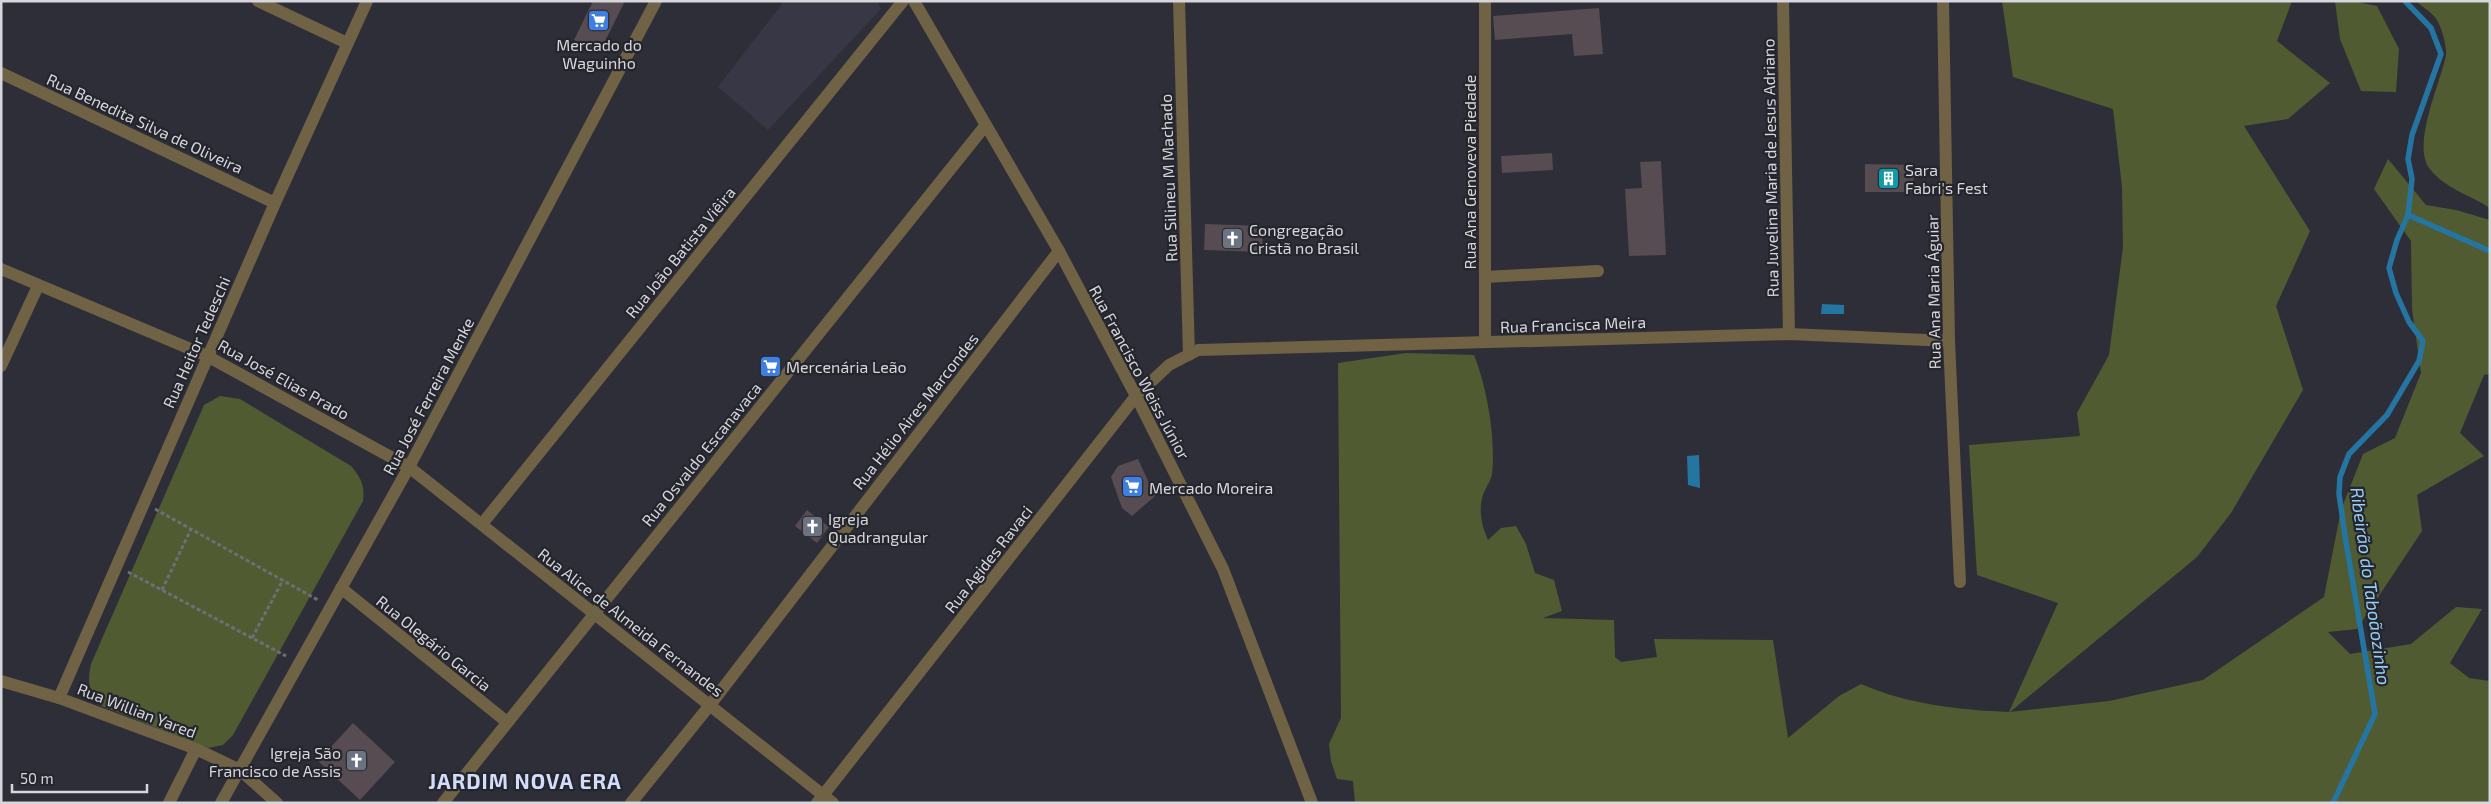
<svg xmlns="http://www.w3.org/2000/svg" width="2491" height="804" viewBox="0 0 2491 804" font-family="'Exo 2',sans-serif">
<rect width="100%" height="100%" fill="#2e2e38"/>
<!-- built -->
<path fill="#373746" d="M784,1H877L881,9L768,130L718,87Z"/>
<!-- green -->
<g fill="#515b31">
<path d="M2002,1H2292L2277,41L2330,83L2288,119L2244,126L2310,231L2276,306L2303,390L2231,513L2197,557L2010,712L2109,701L2203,680L2324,597L2341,510L2363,454L2395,438L2421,373L2412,309L2411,241L2374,189L2388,159L2426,205L2456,210L2490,220V374L2484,375L2460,433L2484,456L2417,495L2422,531L2357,629L2328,632L2350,654L2411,644L2456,607L2482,609L2450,663L2469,678L2490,681V803H1355L1353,781L1337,779L1331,761L1329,744L1341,718L1338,363L1406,353L1474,355C1487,387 1496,439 1492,474C1491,481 1485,488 1483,495C1478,511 1482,526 1488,540L1501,528L1516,526L1526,544L1535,573L1554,580L1562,611L1543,618L1614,620L1615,657L1621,662L1657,657L1654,639L1773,640L1788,738L1839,696L1861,684C1906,704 1959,710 2009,712L2058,603L1977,575L1969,445L2080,436L2077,413L2109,355L2123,247L2122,187L2113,109L2013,77Z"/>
<path d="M2335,1H2353L2377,6L2399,49L2396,92L2361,91L2340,39Z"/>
<path d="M2416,1H2490V208C2470,195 2444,188 2430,169C2411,145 2441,82 2446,55C2447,47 2442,29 2438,22C2435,14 2422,7 2416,1Z"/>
<path d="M220,396L240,399L351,466C361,477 365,487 363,501L233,735L223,745L208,748L99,705C89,693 87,680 91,664L204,405Z"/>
</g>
<!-- water -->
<g fill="#2475a2">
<path d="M1822,304L1844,305V314H1821Z"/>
<path d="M1699,455L1700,488L1688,485L1687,456Z"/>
</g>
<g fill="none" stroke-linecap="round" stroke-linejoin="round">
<!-- stream -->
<g stroke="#2475a2" stroke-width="5.5">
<path d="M2408,215L2490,251"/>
<path d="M2333,803L2375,714L2346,542L2339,494L2340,477L2349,454L2387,415L2419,361L2423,341L2409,322L2396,293L2389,268L2397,240L2408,215L2412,179L2408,159L2412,135L2441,54L2431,28L2405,1"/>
</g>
</g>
<!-- building -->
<g fill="#564c51">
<path d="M593,1H625L599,53L574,40Z"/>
<path d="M1599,8L1603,54L1574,56L1572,34L1495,40L1493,16Z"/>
<path d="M1552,153L1553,170L1502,173L1501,156Z"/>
<path d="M1661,161L1666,255L1629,256L1625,189L1642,188L1640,162Z"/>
<path d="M1865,164L1914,165L1913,192H1865Z"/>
<path d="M1205,224L1263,226L1262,252L1204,250Z"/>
<path d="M1138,459L1155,496L1132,516L1122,508L1111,477L1118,466Z"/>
<path d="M807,510L829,527L817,543L795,526Z"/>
<path d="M353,723L395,762L360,800L318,761Z"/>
</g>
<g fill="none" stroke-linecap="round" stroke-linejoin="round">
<!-- path -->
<g stroke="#6e6e77" stroke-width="3" stroke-dasharray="4 2.5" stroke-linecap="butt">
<path d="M155,509L318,600"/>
<path d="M128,572L286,656"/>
<path d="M162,590L191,529"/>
<path d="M252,638L283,580"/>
</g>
<!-- minor -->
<g stroke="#706245" stroke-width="12">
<path d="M258,1L347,43"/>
<path d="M914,1L1059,251L1136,396L1223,569L1312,803"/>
<path d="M1179,1L1189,355"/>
<path d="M1783,1L1789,334"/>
<path d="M1943,1L1949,341L1960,582"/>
<path d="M1,73L275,203"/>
<path d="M1,269L207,356L409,467L833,803"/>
<path d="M1485,277L1598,271"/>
<path d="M1485,342V1"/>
<path d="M1,366L38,286"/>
<path d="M482,524L903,1"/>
<path d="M341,588L507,722"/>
<path d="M1,681L59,698L196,749L240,770L277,803"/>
<path d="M59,698L275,203L367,1"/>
<path d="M169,803L196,749"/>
<path d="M221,803L409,467L656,1"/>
<path d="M443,803L985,126"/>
<path d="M631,803L710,705L1059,251"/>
<path d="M817,803L1136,396L1169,365L1198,350L1789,334L1949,341"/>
</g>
</g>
<!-- icons -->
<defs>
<symbol id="supermarket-square" viewBox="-11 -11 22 22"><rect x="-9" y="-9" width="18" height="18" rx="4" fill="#3f7fe0" stroke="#25252d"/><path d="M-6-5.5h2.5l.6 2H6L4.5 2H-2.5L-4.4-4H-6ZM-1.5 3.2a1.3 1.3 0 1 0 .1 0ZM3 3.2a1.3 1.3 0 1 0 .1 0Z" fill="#fff"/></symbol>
<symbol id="building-square" viewBox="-11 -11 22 22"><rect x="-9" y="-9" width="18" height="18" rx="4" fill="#0f9aa8" stroke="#25252d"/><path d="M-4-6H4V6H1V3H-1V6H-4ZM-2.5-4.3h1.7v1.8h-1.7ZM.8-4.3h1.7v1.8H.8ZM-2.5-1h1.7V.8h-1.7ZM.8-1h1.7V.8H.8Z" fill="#fff"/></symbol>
<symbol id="church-square" viewBox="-11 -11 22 22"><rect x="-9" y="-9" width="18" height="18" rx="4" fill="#6b7280" stroke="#25252d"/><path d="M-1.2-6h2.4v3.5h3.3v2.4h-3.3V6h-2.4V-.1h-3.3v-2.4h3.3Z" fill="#fff"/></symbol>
</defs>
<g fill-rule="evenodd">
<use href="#supermarket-square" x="586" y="8" width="25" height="25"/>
<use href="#building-square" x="1876" y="166" width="25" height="25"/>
<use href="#church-square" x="1220" y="226" width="25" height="25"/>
<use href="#supermarket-square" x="758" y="354" width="25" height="25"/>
<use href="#supermarket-square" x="1120" y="474" width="25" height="25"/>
<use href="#church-square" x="800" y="514" width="25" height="25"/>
<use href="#church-square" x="344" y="748" width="25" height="25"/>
</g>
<g text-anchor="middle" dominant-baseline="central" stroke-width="4.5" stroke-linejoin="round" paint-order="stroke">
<!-- poi labels -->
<g font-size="16" fill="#d6d6dc" stroke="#25252d" text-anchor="start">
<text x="599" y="44" text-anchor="middle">Mercado do<tspan x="599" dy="18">Waguinho</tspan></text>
<text x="1905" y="169">Sara<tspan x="1905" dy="18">Fabri's Fest</tspan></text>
<text x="1249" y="229">Congregação<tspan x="1249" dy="18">Cristã no Brasil</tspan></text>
<text x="786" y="366">Mercenária Leão</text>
<text x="1149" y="487">Mercado Moreira</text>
<text x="828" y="518">Igreja<tspan x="828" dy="18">Quadrangular</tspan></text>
<text x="341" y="752" text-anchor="end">Igreja São<tspan x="341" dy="18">Francisco de Assis</tspan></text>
</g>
<!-- street labels -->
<g font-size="16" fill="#d6d6dc" stroke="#25252d">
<text transform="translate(145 123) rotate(25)">Rua Benedita Silva de Oliveira</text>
<text transform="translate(1770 168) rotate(-91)">Rua Juvelina Maria de Jesus Adriano</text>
<text transform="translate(1469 172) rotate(-90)">Rua Ana Genoveva Piedade</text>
<text transform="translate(1168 178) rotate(-92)">Rua Silineu M Machado</text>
<text transform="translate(680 252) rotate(-51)">Rua João Batista Viêira</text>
<text transform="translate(1933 292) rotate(-91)">Rua Ana Maria Águiar</text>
<text transform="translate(1573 324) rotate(-2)">Rua Francisca Meira</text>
<text transform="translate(196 342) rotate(-66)">Rua Heitor Tedeschi</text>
<text transform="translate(1140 372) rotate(62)">Rua Francisco Weiss Júnior</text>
<text transform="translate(284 379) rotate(29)">Rua José Elias Prado</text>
<text transform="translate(428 396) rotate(-62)">Rua José Ferreira Menke</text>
<text transform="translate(915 411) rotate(-52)">Rua Hélio Aires Marcondes</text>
<text transform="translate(701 454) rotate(-51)">Rua Osvaldo Escanavaca</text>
<text transform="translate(988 559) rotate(-52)">Rua Agides Ravaci</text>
<text transform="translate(631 622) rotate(38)">Rua Alice de Almeida Fernandes</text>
<text transform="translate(434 643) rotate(39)">Rua Olegário Garcia</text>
<text transform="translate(137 710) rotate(21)">Rua Willian Yared</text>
</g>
<!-- water labels -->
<g font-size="18" font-style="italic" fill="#95cff5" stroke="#25252d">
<text transform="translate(2371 586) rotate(82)">Ribeirão do Taboãozinho</text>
</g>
<!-- district labels -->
<g font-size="21" font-weight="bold" letter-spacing="1" fill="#d3dcf9" stroke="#25252d">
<text x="525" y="780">JARDIM NOVA ERA</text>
</g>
</g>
<!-- border -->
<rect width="2491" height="804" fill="none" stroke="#d6d6dc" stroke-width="5"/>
<!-- scale -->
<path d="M12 784v8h135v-8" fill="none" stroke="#d6d6dc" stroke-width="2.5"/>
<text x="20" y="784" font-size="15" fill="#d6d6dc" stroke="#25252d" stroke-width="4" paint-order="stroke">50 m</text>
</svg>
